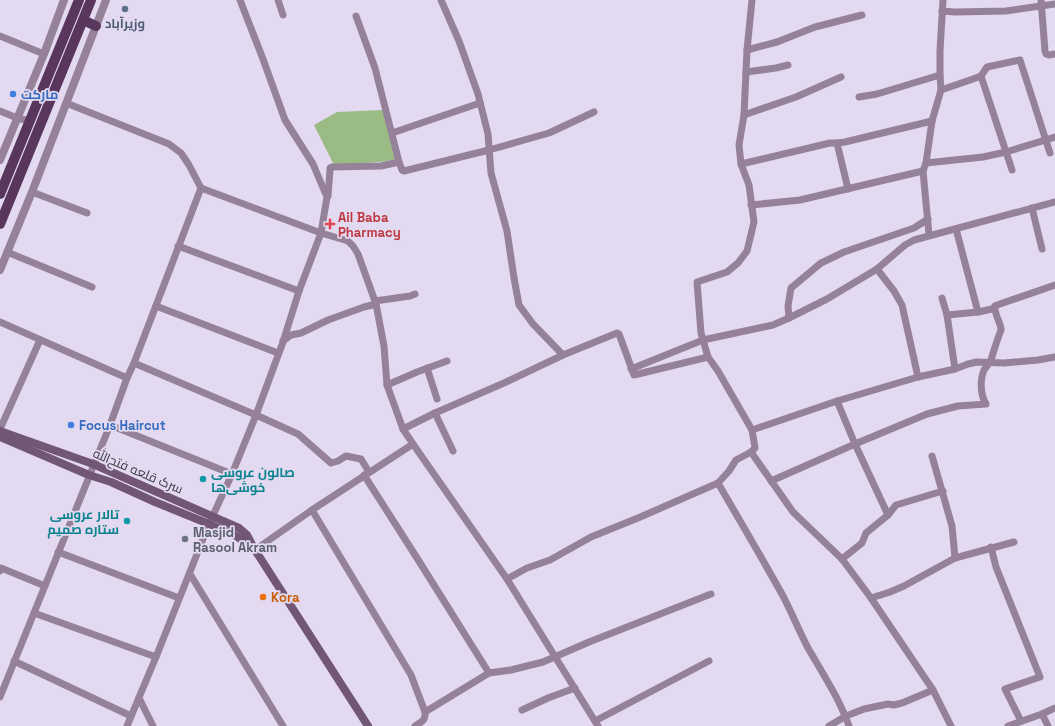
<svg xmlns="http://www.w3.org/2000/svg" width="1055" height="726" viewBox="0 0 1055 726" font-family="'Space Grotesk',Cairo,sans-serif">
<rect width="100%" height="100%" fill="#e3d9f0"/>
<!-- green -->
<path fill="#9abb84" d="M383,110L398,159L380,162L334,165L314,125L337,112Z"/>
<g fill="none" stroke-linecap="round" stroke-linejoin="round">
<!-- minor -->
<g stroke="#968298" stroke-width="7">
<path d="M278,0L283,15"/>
<path d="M441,0L459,41L478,94L488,134L491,173L507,231L514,278L519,305L533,324L563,355L617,333L619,334L634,375L708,357"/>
<path d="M752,0L747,50L744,115L739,145L741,164L749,185L754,222L747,251L738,263L727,272L697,282L701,333L708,357L718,371L752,430L755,448L751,452L793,512L842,559L871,598L933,690L951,726"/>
<path d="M1041,0L1045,51L1046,54L1049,55L1055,54"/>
<path d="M942,11L955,12L1006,11L1055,4"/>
<path d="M356,16L375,68L399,162L402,170L404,171L489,150L549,133L594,112"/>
<path d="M0,36L44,54"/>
<path d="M747,50L777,42L815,27L862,15"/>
<path d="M746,72L776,68L788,65"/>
<path d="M981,76L1012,170"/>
<path d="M941,90L973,79L981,76L987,67L1020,60L1050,153"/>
<path d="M859,97L877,94L940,75"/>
<path d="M66,103L169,144L181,153L189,165L201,188L321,233L348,241L353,246L358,254L376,304L384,346L387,385L403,429"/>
<path d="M0,111L17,118L30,121"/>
<path d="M744,115L796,97L841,77"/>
<path d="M392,133L480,103"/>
<path d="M837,143L848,189"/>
<path d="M926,163L983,157L1006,152L1055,137"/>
<path d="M741,164L830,143H837L845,142L932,121"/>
<path d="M32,192L87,213"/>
<path d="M328,196L330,170V168L332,167L381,166L399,162"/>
<path d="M751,205L800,200L923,171"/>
<path d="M1032,208L1042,249"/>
<path d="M956,229L978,312"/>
<path d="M929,235L923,171L926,163L932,121L941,90L940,75V51L943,0"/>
<path d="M178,246L299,291"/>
<path d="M7,252L92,287"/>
<path d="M877,269L894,291L902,305L918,377"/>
<path d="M942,298L947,315L955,369"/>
<path d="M375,301L410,296L415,294"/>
<path d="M156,306L278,353"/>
<path d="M947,315L978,312L992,309L997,305L1055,285"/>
<path d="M789,318L788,306L791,288L821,263L844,252L914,228L928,219"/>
<path d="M0,322L127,378"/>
<path d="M283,341L291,335L301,333L328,320L364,307L376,304"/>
<path d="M134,363L256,415L298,434L331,463L338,461L346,456L361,459L369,472"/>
<path d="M427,368L437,399"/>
<path d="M631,369L703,340L773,325L789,318L827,299L877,269L905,245L914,240L1055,202"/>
<path d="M387,385L417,372L447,361"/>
<path d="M837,401L855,444L888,515"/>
<path d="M435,413L453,451"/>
<path d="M110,425L232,474"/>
<path d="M0,429L40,340"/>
<path d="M752,430L837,401L918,377L955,369L968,364L977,362L1004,363L1038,360L1055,357"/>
<path d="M413,444L403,429L435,413L504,383L563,355"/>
<path d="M751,452L736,460L729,471L718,483C740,521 762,558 783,596C792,613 799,631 808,648C823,674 839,698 849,726"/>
<path d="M932,456L952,526L955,558"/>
<path d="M364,475L417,558L489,673"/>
<path d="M771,481L855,444L927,414L958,406L986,404C980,394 980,380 984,370C986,367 989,364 991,360C994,350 997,340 1001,330C1001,322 994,315 995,306"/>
<path d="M312,510L411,675L425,712C426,720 422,722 415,726"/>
<path d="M991,547L996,567L1040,677L1005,689L1021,721"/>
<path d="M255,550L312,510L413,444L507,579L598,726"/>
<path d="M58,552L179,598"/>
<path d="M842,559L862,543L866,533L888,515L896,505L943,491"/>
<path d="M0,571L1,568L45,586"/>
<path d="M190,574L283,726"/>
<path d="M507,579L527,568L550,560L591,537L638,518L718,483"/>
<path d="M871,598L890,592L904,586L955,558L1014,542"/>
<path d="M34,613L156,657"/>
<path d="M14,661L131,716"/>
<path d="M0,697L110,425L127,378L134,363L201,188"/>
<path d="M139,698L153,726"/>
<path d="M522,710L548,698L575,688"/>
<path d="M425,712L489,673L511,670L543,662L589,642L711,594"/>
<path d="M1042,714L1048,726"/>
<path d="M595,721L709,661"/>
<path d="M127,726L156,657L209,524L232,474L256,415L283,342L299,291L321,233L327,197L313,164L285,120L263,59L240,0"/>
<path d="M829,726L846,716L864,709L888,704L894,705L902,703L933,690"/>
<path d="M1008,726L1042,714L1055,708"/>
</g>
<!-- tertiary -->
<g stroke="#968298" stroke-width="8">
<path d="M0,160L44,54L64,0"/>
<path d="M0,270L32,192L106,0"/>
</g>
<!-- secondary -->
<g stroke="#725675" stroke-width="8">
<path d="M0,431L93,464L239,528L247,535L255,550L368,726"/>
<path d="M0,437L89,475L111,482L155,502L209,524L233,534L255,549"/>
</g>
<!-- primary -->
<g stroke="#59375d" stroke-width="10">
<path d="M83,20L96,26"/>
<path d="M0,194L79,0"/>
<path d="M0,224L91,0"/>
</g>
</g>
<!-- markers -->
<circle fill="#5c6f8a" stroke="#e3d9f0" stroke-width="1.5" cx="125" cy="9" r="4"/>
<g fill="#3f7fe0" stroke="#e3d9f0" stroke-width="1.5">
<circle cx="13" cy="94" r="4"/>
<circle cx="71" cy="425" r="4"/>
</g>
<path fill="#e0444e" stroke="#e3d9f0" stroke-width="1.5" d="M328 218h4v4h4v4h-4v4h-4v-4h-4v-4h4z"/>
<g fill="#0f9aa8" stroke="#e3d9f0" stroke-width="1.5">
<circle cx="203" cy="479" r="4"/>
<circle cx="127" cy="521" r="4"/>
</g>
<circle fill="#6b7280" stroke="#e3d9f0" stroke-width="1.5" cx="185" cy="539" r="4"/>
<circle fill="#e8710a" stroke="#e3d9f0" stroke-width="1.5" cx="263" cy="597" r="4"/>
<g text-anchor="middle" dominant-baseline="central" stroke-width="3.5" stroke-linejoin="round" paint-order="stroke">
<!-- service labels -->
<g font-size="13" font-weight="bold" fill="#4e5e75" stroke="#e3d9f0">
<text x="125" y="23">وزیرآباد</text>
</g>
<!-- shop labels -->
<g font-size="13" font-weight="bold" fill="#366cbe" stroke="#e3d9f0" text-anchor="start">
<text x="21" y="94">مارکت</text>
<text x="79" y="425">Focus Haircut</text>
</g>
<!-- health labels -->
<g font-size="13" font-weight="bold" fill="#be3a42" stroke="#e3d9f0" text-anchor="start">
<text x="338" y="217">Ail Baba<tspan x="338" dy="15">Pharmacy</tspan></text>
</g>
<!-- street labels -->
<g font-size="13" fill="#3e3a43" stroke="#e3d9f0">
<text transform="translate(138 471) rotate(23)">سرک قلعه فتح‌الله</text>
</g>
<!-- culture labels -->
<g font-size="13" font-weight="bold" fill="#0d838f" stroke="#e3d9f0" text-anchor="start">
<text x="211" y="472">صالون عروسی<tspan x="211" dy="15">خوشی‌ها</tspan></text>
<text x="119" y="514" text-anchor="end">تالار عروسی<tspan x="119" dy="15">ستاره صمیم</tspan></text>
</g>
<!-- worship labels -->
<g font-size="13" font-weight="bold" fill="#5b616d" stroke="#e3d9f0" text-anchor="start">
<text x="193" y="532">Masjid<tspan x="193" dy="15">Rasool Akram</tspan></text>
</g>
<!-- food labels -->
<g font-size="13" font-weight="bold" fill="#c56008" stroke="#e3d9f0" text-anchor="start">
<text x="271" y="597">Kora</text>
</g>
</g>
</svg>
